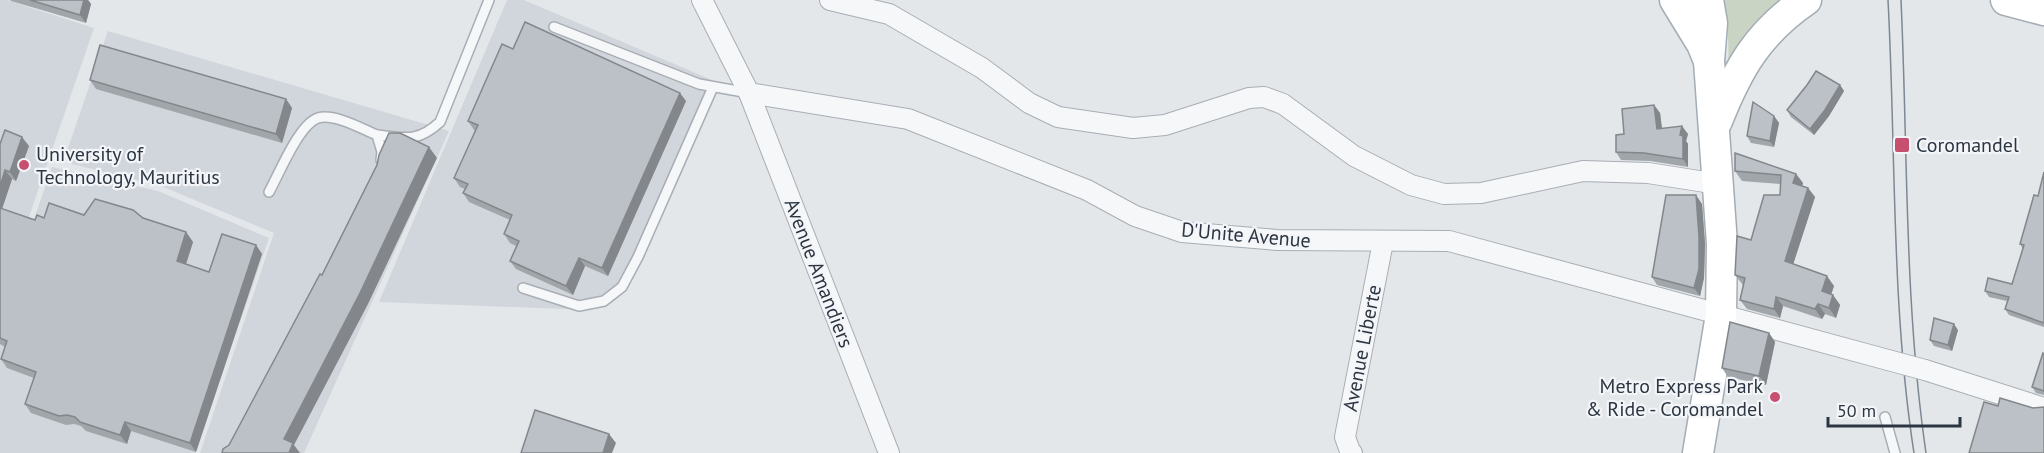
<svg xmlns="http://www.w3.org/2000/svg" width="2044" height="453" viewBox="0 0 2044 453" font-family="'PT Sans',sans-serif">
<rect width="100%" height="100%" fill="#e3e7ea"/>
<!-- built -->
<g fill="#d1d6dc">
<path d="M0,0H7L94,28L0,301Z"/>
<path d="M507,0H524L712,80L624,289L591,310L379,302Z"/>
<path d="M108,31L449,131L304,453H200L274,233L161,186L72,164L65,157Z"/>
<path d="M52,167L158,191L269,238L195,453H0V318Z"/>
</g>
<!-- green -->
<path fill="#cad4c5" d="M1721,0H1798L1728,73C1729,48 1729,24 1721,0Z"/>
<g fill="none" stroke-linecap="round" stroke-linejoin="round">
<defs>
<g id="service">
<path d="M554,27L699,84L749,93"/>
<path d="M377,135C405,138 417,143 440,122L489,0"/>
<path d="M269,192C279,174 299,124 318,118C334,113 362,129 377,135L382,152L381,160"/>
<path d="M523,288L579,306L604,301L622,287L638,257L713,87"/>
<path d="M1885,417L1895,453"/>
</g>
<g id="minor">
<path d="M702,0L749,93L889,453"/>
<path d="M830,0L889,14L982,68L1029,103L1058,117L1133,128L1165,125L1249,98L1264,97L1283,104L1354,156L1411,185L1444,194L1481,193L1583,171L1648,173L1718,184"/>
<path d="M749,93L908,119L1087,190L1135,216L1182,232L1277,240L1449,241L1888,360"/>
<path d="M1925,370L2044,408"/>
<path d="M1352,453L1350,451L1345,437L1383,242"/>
</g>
<g id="primary">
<path d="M1675,0L1702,44L1709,61"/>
<path d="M2006,0L2044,10"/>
<path d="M1717,121C1738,68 1758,33 1806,0"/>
<path d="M1698,453L1721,315L1722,244L1709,61L1712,23L1708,0"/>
</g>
</defs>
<!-- service casing -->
<use href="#service" stroke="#a8aeb4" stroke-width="12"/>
<!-- minor casing -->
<use href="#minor" stroke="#a8aeb4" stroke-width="22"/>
<!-- primary casing -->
<use href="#primary" stroke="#a3adb5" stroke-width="33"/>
<!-- service -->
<use href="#service" stroke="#f6f7f9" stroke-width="9"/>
<!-- minor -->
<use href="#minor" stroke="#f6f7f9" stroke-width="20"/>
<!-- primary -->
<use href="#primary" stroke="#fff" stroke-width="30"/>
<!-- tram -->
<g stroke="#7d8893" stroke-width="1.5">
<path d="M1888,0C1896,150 1891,305 1914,453"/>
<path d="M1901,0C1908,151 1904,303 1926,453"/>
</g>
<defs>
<path id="minor-bridge" d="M1888,360L1925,370"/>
</defs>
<!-- minor-bridge casing -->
<use href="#minor-bridge" stroke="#a8aeb4" stroke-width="22" stroke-linecap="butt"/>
<!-- minor-bridge -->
<use href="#minor-bridge" stroke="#f6f7f9" stroke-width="20"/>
</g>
<!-- wall -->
<g fill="#a1a6ab">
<path d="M10,0H88L91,4L86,23L11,1Z"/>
<path d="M513,49L686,101L608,276L585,266L573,295L516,269L510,261L516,246L510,243L504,234L510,220L469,202L463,193L465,189L460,187L454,178L475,131L474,130L468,121Z"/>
<path d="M90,80L286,99L292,108L282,143L96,89Z"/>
<path d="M1840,85L1844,91L1829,116L1814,135L1791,117L1787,110Z"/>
<path d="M1654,105L1660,113L1662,129L1688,134L1686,141L1688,144V167L1650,161L1621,160L1616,152L1624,134Z"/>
<path d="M1774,116L1779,123L1774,147L1751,143L1747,136Z"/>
<path d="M0,144L29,146L16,181L12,179L2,209L35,220L44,218L84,215L143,218L186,232L193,242L186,264L209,272L256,245L262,254L196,452L131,431L127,444L86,431L81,426L74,424L66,425L31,413L25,404L34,378L7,368L1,359L5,347L0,344Z"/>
<path d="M1735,171L1796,174L1803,183L1802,186L1808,188L1815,197L1793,264L1834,286L1831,294L1833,295L1840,305L1836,318L1825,314L1822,319L1783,306L1780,318L1747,309L1740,300L1743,285L1735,275L1751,240L1780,195L1781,184L1742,181Z"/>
<path d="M2044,172V327L2009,315L2005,309L2007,301L1989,297L1985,291L2012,284L2023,249L2020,244L2038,196Z"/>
<path d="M1702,204L1705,244L1704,278L1700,296L1657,285L1652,277Z"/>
<path d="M1958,330L1952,351L1934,346L1930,340Z"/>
<path d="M1769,333L1775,342L1766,385L1728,377L1722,368Z"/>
<path d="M2044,354V395L2036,393L2032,387Z"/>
</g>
<!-- shaded-wall -->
<g fill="#83878b">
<path d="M84,0H88L91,4L86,23L80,15Z"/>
<path d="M1840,85L1844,91L1829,116L1814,135L1810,129Z"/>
<path d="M680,93L686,101L608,276L602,268Z"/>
<path d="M286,99L292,108L282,143L276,134Z"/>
<path d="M1654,105L1660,113L1663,137L1657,129Z"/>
<path d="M1774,116L1779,123L1774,147L1770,141Z"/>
<path d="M1682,126L1688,134L1686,141L1688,144V167L1683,159L1680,135Z"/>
<path d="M22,137L29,146L16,181L10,172Z"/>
<path d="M429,147L437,158L368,304L294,445L300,453H289L284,439Z"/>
<path d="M5,170L12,179L0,215V187Z"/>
<path d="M1796,174L1803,183L1800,193L1793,183Z"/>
<path d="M1808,188L1815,197L1791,271L1785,261Z"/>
<path d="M1696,195L1702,204L1705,244L1704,278L1700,296L1694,288Z"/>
<path d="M186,232L193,242L184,270L177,261Z"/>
<path d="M256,245L262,254L196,452L190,443Z"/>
<path d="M579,258L585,266L573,295L566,286Z"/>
<path d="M1827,276L1834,286L1829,301L1822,291Z"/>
<path d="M1833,295L1840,305L1836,318L1829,308Z"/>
<path d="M1776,297L1783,306L1780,318L1774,309Z"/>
<path d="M1818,304L1825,314L1822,319L1815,309Z"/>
<path d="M1954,324L1958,330L1952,351L1948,345Z"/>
<path d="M1769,333L1775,342L1766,385L1759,376Z"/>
<path d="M125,422L131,431L127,444L120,435Z"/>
<path d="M609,434L616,443L612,453H603Z"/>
</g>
<!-- building -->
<g fill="#bbc1c7" stroke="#83878b" stroke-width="1.5">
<path d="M30,0H84L80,15Z"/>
<path d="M525,22L680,93L602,268L579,258L566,286L510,261L519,241L504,234L512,215L463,193L468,184L454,178L478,125L468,121L502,44L513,49Z"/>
<path d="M100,45L286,99L276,134L90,80Z"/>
<path d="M1816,71L1840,85L1825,110L1810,129L1787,110L1807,85Z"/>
<path d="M1753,102L1774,116L1770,141L1747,136Z"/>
<path d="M1654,105L1657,129L1682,126L1680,135L1683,136V159L1644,153L1616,152V135L1624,134L1622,109Z"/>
<path d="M5,130L22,137L10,172L5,170L0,187V144Z"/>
<path d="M389,133H400L429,147L360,293L284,439L293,443L289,453H222L223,449L229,445L320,274L322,275L377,165L379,155Z"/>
<path d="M1735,153L1796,174L1793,183L1808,188L1785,261L1827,276L1822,291L1833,295L1829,308L1818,304L1815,309L1776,297L1774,309L1740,300L1745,278L1735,275L1737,236L1751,240L1764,195H1780L1781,175L1735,171Z"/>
<path d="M2044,172V323L2005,309L2009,297L1985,291L1988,278L2012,284L2024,245L2020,244L2034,195L2038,196Z"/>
<path d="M1666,195H1696L1699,236V269L1694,288L1652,277Z"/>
<path d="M95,199L133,210L143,218L186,232L177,261L209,272L222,234L256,245L190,443L125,422L120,435L80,422L75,417L67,415L59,416L25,404L36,372L1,359L7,341L0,338V208L35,220L37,215L44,218L49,203L84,215Z"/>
<path d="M1934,318L1954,324L1948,345L1930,340Z"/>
<path d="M1730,322L1769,333L1759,376L1722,368Z"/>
<path d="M2043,353L2044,354V391L2032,387Z"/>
<path d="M2000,398L2033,408L2044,407V453H1969L1984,402L1998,406Z"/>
<path d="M535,410L609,434L603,453H521Z"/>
</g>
<!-- markers -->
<g fill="#c75071" stroke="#f3f5f8" stroke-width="2">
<rect x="1894" y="137" width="16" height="16" rx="3"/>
<circle cx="24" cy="165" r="6"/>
<circle cx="1775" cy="397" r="6"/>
</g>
<g text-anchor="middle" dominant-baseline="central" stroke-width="4.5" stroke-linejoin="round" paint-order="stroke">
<!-- poi labels -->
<g font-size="20" fill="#2c3642" stroke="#f3f5f8" text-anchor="start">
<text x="1916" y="145">Coromandel</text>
<text x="36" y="154">University of<tspan x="36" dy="23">Technology, Mauritius</tspan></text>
<text x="1763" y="386" text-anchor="end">Metro Express Park<tspan x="1763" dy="23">&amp; Ride - Coromandel</tspan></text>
</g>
<!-- street labels -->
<g font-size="20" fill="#2c3642" stroke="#f3f5f8">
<text transform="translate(1246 235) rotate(5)">D'Unite Avenue</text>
<text transform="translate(819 273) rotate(69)">Avenue Amandiers</text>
<text transform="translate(1362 348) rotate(-79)">Avenue Liberte</text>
</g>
</g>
<!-- scale -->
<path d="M1828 417v9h132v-9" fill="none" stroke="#2c3642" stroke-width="3"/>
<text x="1837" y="417" font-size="18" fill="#2c3642" stroke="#f3f5f8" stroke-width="4.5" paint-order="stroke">50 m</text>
</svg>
